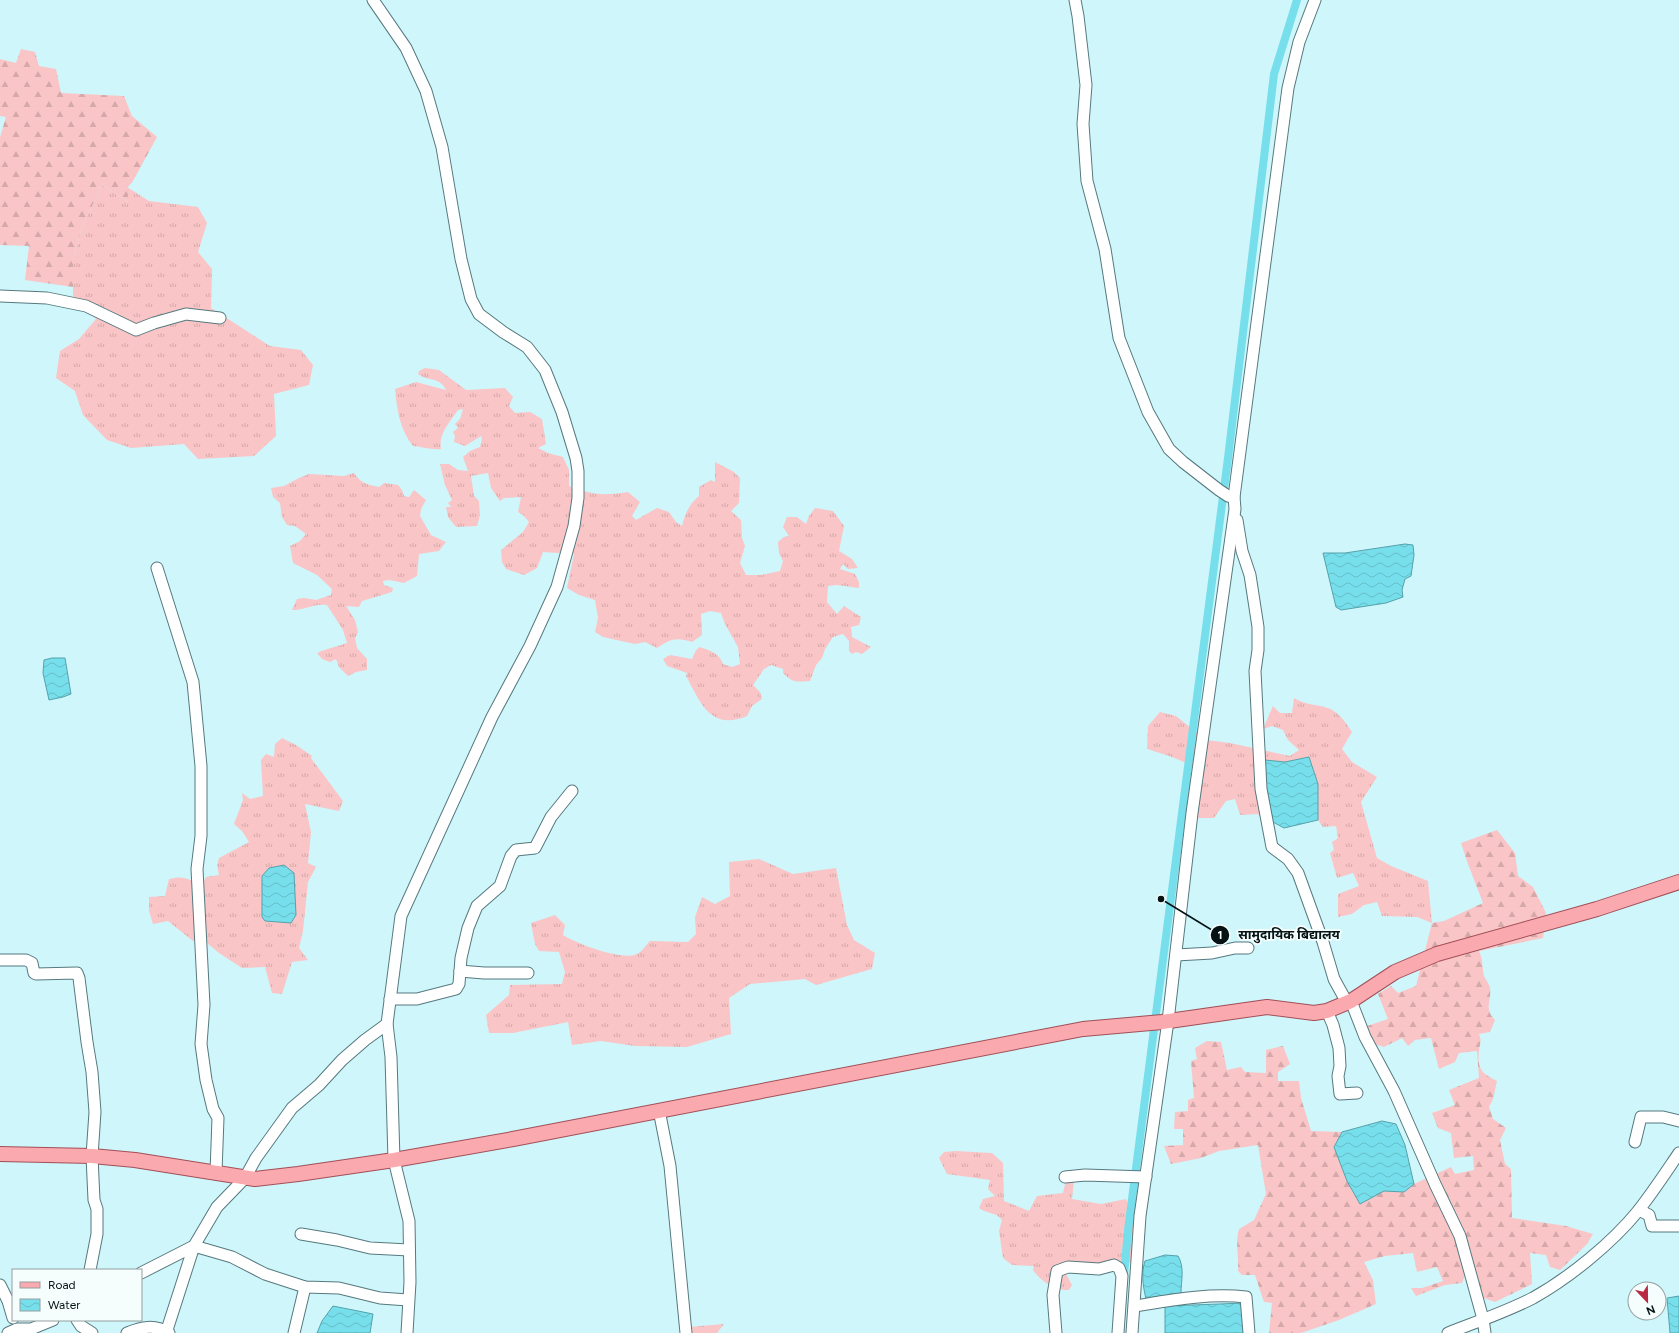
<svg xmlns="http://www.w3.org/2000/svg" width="1679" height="1333" viewBox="0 0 1679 1333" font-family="Figtree,'Noto Sans Devanagari',sans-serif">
<defs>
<pattern id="grass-tufts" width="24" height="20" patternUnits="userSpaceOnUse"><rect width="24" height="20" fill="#fac5c6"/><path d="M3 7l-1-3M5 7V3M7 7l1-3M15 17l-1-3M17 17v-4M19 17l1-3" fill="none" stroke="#d5a8a9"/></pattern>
<pattern id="forest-firs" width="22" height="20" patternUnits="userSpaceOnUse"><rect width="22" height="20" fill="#fac5c6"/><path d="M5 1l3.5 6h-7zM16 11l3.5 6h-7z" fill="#d5a8a9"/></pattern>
<pattern id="water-waves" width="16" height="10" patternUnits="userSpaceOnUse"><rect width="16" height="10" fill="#77dfeb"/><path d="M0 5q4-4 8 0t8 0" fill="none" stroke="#65bec9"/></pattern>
</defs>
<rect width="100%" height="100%" fill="#cff6fb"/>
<!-- grass -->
<g fill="url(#grass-tufts)">
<path d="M102,185L128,202L127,187L149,201L198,207L207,223L198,252L212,269L211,308L270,346L301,350L313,365L309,385L274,394L276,436L254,456L198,459L184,444L131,448L107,440L83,415L75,391L56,378L60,351L79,339L96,319L73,296V260L82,227Z"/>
<path d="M425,368L439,370L466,390L505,388L513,397L509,406L515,413L530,412L542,419L546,444L538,448L548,453L563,457L569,470V486C594,495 602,496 628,492L640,502L632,516L636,520L657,508L669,512L676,522L682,526C685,514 689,504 699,496V487L711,480L715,482V462L734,472L740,478L739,503L731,511L741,520L742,538L745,546L740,563L746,575H761L780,571L783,561L779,553L778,542L784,537L789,536L783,527L787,517H797L806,524L809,516L815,508L833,511L844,526L839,551L852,559L858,568L848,569L843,564L840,569L855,574L859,582V588L837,585L828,586L827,602L837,614L844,606L861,617L859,625L851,627L852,637L871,647L862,654L856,652L852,654L849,651V641L843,634L833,637L825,649L822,658L816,665L810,681C796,682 793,683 783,673V669L771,665L764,669L753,685L760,692L762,699L752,706L747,716C710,731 701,703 686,676L687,673L667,666L663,659L670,655L692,659L696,650L700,647C711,651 719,653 723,664L732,667L740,664L738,647L725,624L721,613L710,611L701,614L702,635L692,642C676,637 670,639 657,648L645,642L635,644L621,641L603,637L595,632L598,618L595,600L579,595L567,588L574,554L543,552L537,568L524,575L506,569L502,562L501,550L523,532L529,522L523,515L518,512L521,497L504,498L500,501L491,488L488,473L471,476L474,496L479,501L480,515L477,526L456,527L448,517L446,507H451L448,503L452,500L445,485L440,464H449L458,470L468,471L463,457L470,451L480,447L482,439L481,436L465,446L454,442L455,436L453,432L458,428L455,424L460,419L463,409L458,410C450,422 438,434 441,449C432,450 423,447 413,446C400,430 397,410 395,389L416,382L446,390C439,376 429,382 418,374L419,371Z"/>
<path d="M354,473C362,484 366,484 379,487L384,483L398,485L402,490L404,496L409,497L414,490L426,500L421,509L420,516L431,535L446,542L439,551L419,554L417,576L404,583L389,580L383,581L384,585L393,588L392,592L362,601L359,607L346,606L355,620L358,632L355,638L357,648L367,659V670L356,672L348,676L339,667L336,659L330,662L322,659L317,653C327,648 337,647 347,643L343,630L327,605C315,603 304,610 292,610L297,599L304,598L316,600L331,595L332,589L317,575L293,563L290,546L300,541L306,534L295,526L287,525L282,517L280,503L273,497L271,488L284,486L299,478L309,474L344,476Z"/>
<path d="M1294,698C1305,705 1316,704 1328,708C1339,712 1346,723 1352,732L1342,749L1352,762L1377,777L1361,802L1377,858L1391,866L1428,881L1432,923L1417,917L1382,916L1377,902L1364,905L1352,914L1338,917V894L1359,886L1353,873L1337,878L1330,853L1334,850L1332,842L1338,838L1336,826L1323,827L1318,820V784L1309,757L1285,762L1264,784L1273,822L1261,818L1258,814L1240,815L1235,799L1226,801L1214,818H1194L1195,802L1204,779C1201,764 1160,753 1147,749L1148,726L1160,712L1176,716L1206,740L1230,743L1290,756L1299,750L1288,740L1283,730L1272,726L1263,729L1273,706L1280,713H1292Z"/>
<path d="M282,738L296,745L312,756L311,758L343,801L339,811L305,804L311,832L308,863L316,867L308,882L303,931L299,948L308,960L292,962L282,994L272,993L265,967L242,968L219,953L207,943L193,941L168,921L153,924L149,911V897L165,896L169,879C183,875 190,879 202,886L206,877L219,875L217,865L219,858L249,842L242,831L234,824L243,800L242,793L250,799L263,796L261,760L266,754L274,757L275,744Z"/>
<path d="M759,859L793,874L836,868L847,925L854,940L875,953L872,969L816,985L805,979L750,984L729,998L731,1034L687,1047L635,1046L601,1041L572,1045L568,1022L513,1033H489L486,1015L509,995L510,985L562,984L565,972L559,952L539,951L535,944L531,923L555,915L565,925L563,935C577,944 618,959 634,955C641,954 645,946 650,941L688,942L696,934L695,917L702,897L715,904L730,896L729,862Z"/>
<path d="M956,1151L992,1153L1003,1163L1004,1201L1029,1211L1037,1196L1063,1193L1066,1180H1074L1072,1199L1101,1204L1126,1199L1135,1221L1139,1259L1145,1261L1098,1266L1070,1262L1066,1274L1072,1285L1069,1290C1056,1291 1040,1281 1033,1270L1034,1266L1012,1265L1003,1258L999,1231L1002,1220C995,1211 989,1215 979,1208L983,1199L995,1196L988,1189L990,1180L947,1174L939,1158L944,1152Z"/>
<path d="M724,1324L717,1333H690L689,1327Z"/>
</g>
<!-- forest -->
<g fill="url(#forest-firs)">
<path d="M21,49L35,52L39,66L56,69L61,93L124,96L132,116L157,137L133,181L128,187V202L102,185L82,227L73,260V287L25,280L29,246L0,245V137L6,117L0,116V59L16,63Z"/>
<path d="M1497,830L1515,853L1518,876L1533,887L1546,913L1543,938L1479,951C1483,959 1482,968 1484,976C1486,980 1489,984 1490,988C1492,1001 1483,1008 1495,1020L1490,1032L1479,1034C1482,1041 1480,1043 1479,1050C1477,1069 1481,1073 1497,1081L1493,1099L1489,1107L1493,1119L1506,1128L1500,1140L1505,1164L1511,1169L1512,1218L1566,1226L1593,1234L1587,1244L1560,1270L1550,1267L1546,1255L1530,1253L1532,1284L1495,1302L1475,1295L1465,1275L1462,1283L1445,1285L1416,1296L1411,1288H1422L1443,1281L1437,1267L1417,1272L1413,1253L1385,1256L1364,1262L1373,1280L1376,1304L1339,1320L1301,1333H1269L1272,1303L1264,1302L1255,1275H1242L1238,1271C1239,1256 1235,1243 1239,1229L1254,1220L1266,1194L1258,1145L1219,1151L1201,1158L1171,1164L1164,1146L1183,1145V1129H1174L1175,1112L1188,1111V1100L1194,1098L1191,1061L1197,1059L1195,1048L1207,1041L1221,1042L1227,1070L1241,1067L1245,1072L1266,1073V1050L1283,1046L1290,1064L1278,1072V1081H1299L1301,1098L1311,1131L1342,1132L1334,1147L1384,1191L1404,1192L1414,1184L1451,1167L1455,1174L1474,1170L1473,1156L1454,1158L1451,1133L1438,1128L1432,1113L1455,1105L1449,1090L1479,1078L1477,1051L1459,1053L1455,1062L1439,1069L1431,1038L1415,1040L1408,1046L1402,1038L1384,1047L1374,1044L1367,1026L1388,1019L1378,994L1391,986L1398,993L1416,986L1432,923L1444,921L1483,903L1468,864L1461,843Z"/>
</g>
<!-- water -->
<g fill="url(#water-waves)" stroke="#55a2ab">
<path d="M1405,544L1413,545L1414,555L1411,576L1405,579L1402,590L1403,597L1386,603L1341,610L1336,607L1323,553H1345Z"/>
<path d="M52,658H65L71,694L63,697L49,700L43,673L44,660Z"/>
<path d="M1309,757L1318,784V820L1284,828L1273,822L1264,784L1265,760L1285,762Z"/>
<path d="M284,865L294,873L296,915L291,923L265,921L262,917V876L269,868Z"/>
<path d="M1382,1121L1396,1124L1405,1145L1414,1184L1404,1192L1384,1191L1360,1204L1347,1181L1334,1147L1342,1132Z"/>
<path d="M1165,1255L1178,1256C1185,1267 1181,1281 1181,1293L1167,1298L1146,1299C1143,1286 1141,1273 1145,1261Z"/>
<path d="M1679,1296V1333H1670L1667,1298Z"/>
<path d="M1246,1303L1247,1333H1165V1306Z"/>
<path d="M333,1306L373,1314L370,1333H317L322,1321Z"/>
</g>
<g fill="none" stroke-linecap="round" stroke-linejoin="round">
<!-- canal -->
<path stroke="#77dfeb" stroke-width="8" d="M1124,1276L1128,1230L1228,458L1274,74L1297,0"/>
<defs>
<g id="minor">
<path d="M373,0L406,48L426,91L442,147L461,259L471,299L479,314L503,332L527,347L545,370L562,412L576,458L578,471V498L574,526L557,587L530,646L492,717L401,916L387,1024L391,1057L394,1160L409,1221L410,1282L407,1333"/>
<path d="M1075,0L1078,16L1086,85L1083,124L1087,181L1105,249L1119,338L1148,412L1169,449L1183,462L1219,490L1228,496L1234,497"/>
<path d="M0,296L47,298L86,306L136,330L154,323L186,314L220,318"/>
<path d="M1237,520L1242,551L1250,575L1258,627V650L1255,671L1261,789L1272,847L1288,859L1298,873L1323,942L1334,979L1345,999L1351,1001L1365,1037L1394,1091L1435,1184L1460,1236L1483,1319L1485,1333"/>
<path d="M157,568L193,682L201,766V836L197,869L204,1005L201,1044L206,1080L213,1109L218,1118L216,1172"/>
<path d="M1176,955L1212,953L1235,948H1248"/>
<path d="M0,960H26L32,963L34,973L36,974L77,973L79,978L87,1042L92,1072L95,1112L92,1156L94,1200L97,1209V1234L90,1270"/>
<path d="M460,971L484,973H528"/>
<path d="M390,999H417L456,989L459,984L461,958L468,928L477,906L500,886L511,856L516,850L535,848L551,817L572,791"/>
<path d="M1327,1011L1333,1025L1339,1048L1340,1066L1338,1076L1340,1094L1357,1093"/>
<path d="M659,1110L670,1166L686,1333"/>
<path d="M1635,1142L1641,1117H1663L1679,1121"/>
<path d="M1065,1177L1085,1175L1146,1177"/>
<path d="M1639,1210L1649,1215L1652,1226H1679"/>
<path d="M301,1234L337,1240L370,1248L409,1250"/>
<path d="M141,1273L194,1246L217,1207L245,1178L256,1158L292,1108L319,1085L342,1060L365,1040L387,1024"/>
<path d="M0,1285L8,1301L13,1318"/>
<path d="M1135,1306C1172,1300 1208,1293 1246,1297L1249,1333"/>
<path d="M77,1320L81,1326L92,1333"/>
<path d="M8,1333L17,1329H31L53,1320"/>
<path d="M127,1333C141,1327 155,1324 169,1333"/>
<path d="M166,1333L194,1246L232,1257L265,1274L305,1287L339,1288L380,1298L408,1300"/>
<path d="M294,1333L305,1287"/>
<path d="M1056,1333L1053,1295L1057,1271L1068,1267L1099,1269L1114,1265L1119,1268L1122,1276L1118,1333"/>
<path d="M1132,1333L1140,1216L1168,1021L1192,813L1235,509L1234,497L1288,88L1299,42L1315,0"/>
<path d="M1448,1333C1476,1322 1506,1312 1533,1298C1569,1278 1612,1243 1638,1211C1653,1192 1666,1172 1679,1153"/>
</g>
<path id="major" d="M0,1154L92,1156L135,1160L255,1179L298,1174L394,1160L513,1139L1083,1029L1162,1022L1267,1007L1314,1013L1327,1011L1351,1001L1395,972L1437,954L1597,909L1679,882"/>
</defs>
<!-- minor casing -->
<use href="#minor" stroke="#55797e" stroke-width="13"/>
<!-- major casing -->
<use href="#major" stroke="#a24f57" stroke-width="16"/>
<!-- minor -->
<use href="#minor" stroke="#fff" stroke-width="11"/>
<!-- major -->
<use href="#major" stroke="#faa9af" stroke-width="14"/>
</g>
<!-- callouts -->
<path fill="none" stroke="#051315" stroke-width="1.5" d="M1161 899L1220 935"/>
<g fill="#051315" stroke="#f5fdfd" stroke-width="1.5">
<circle cx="1161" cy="899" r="4"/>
<circle cx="1220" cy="935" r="10"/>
</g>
<g font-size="12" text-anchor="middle" font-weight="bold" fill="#fff">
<text x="1220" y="939">1</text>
</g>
<g font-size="13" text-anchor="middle" font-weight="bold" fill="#051315" stroke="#f5fdfd" stroke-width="3.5" stroke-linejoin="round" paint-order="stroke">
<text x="1289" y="939">सामुदायिक बिद्यालय</text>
</g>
<!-- legend -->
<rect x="12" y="1269" width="130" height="52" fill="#f5fdfd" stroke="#959fa0"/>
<rect x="20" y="1282" width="20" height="6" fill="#faa9af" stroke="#959fa0"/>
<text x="48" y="1289" font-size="12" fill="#051315">Road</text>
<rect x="20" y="1299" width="20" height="12" fill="url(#water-waves)" stroke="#959fa0"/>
<text x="48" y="1309" font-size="12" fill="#051315">Water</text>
<!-- north arrow -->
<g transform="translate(1647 1301) rotate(158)"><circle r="19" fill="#f5fdfd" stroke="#959fa0"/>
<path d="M0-3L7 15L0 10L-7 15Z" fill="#ba2942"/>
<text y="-6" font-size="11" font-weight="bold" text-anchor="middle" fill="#051315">N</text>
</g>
</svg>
